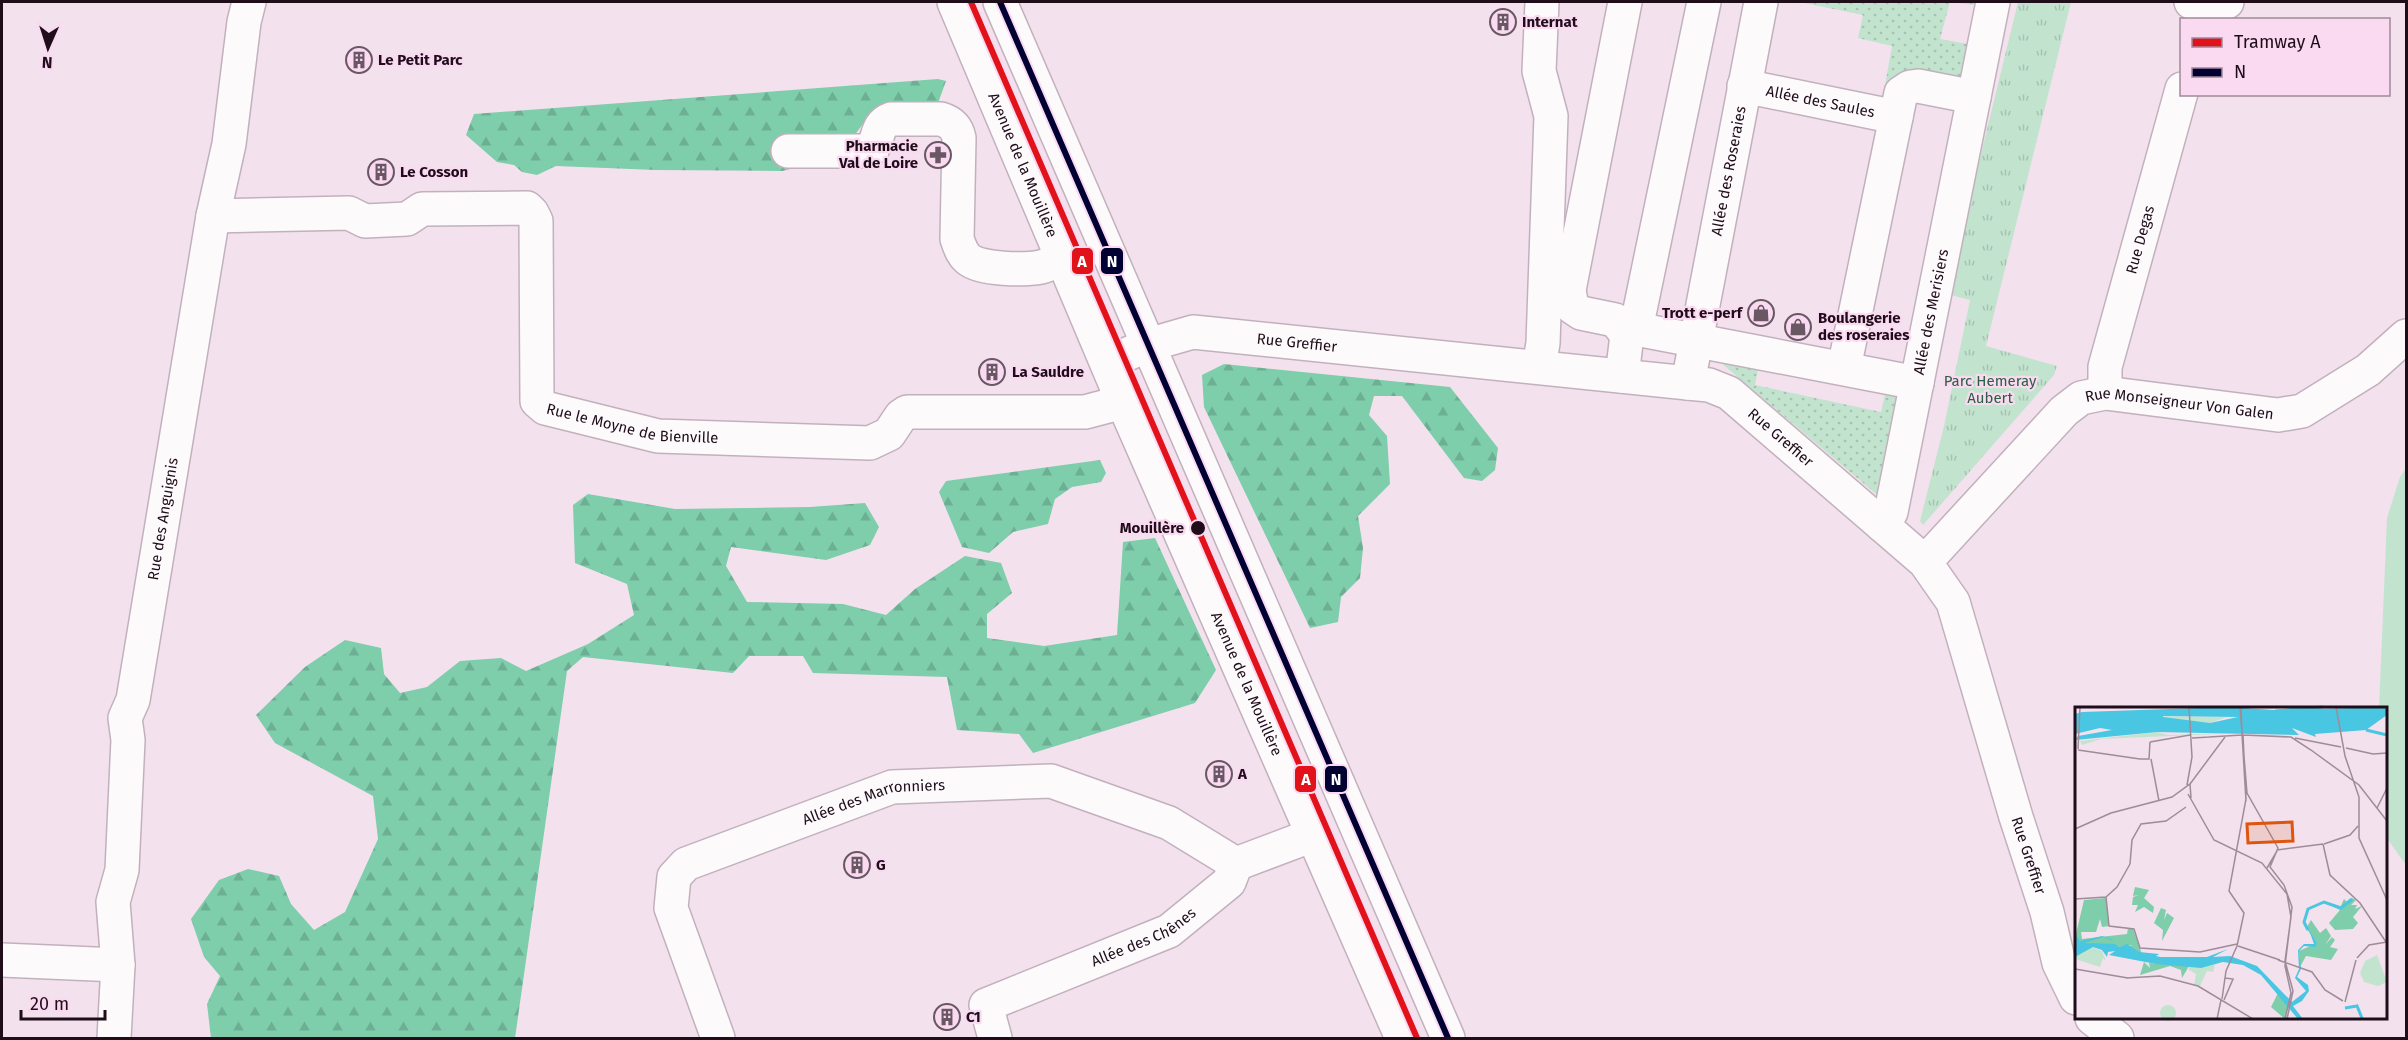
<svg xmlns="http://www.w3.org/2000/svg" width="2408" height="1040" viewBox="0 0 2408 1040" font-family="'Fira Sans',sans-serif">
<defs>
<pattern id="grass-dots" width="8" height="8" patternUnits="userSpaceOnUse" patternTransform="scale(1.5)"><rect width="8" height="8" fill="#c2e4cf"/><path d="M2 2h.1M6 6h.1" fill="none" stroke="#a6c2b1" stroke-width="1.8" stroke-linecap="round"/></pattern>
<pattern id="forest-firs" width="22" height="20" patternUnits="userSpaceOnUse" patternTransform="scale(1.5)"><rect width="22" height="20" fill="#7ecdab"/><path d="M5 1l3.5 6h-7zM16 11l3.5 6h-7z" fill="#6caf93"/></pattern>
<pattern id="park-tufts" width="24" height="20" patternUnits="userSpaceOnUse" patternTransform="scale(1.5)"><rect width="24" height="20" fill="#c2e4cf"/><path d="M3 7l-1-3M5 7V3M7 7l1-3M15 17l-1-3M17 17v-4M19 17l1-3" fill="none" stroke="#a6c2b1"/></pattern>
</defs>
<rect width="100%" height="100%" fill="#f3e1ee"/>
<!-- grass -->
<g fill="url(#grass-dots)">
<path d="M1799,2H1985L1983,6L1950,2L1940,39L1974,45L1961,77L1920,69L1907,73L1882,102L1892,46L1858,38L1863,15Z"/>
<path d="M1720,357L1759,363L1755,385L1881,412L1886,390L1899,393L1882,499L1720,362Z"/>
</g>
<!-- forest -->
<g fill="url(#forest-firs)">
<path d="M938,79L946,81L937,106L868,117L854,136L803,166L782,171L656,170L556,166L537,175L522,172L514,165L497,162L466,135L474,114Z"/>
<path d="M1224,364L1450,387L1498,448L1495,470L1482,481L1464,478L1402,396H1374L1369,415L1387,436L1390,484L1358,516L1363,548L1360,578L1341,597L1338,622L1310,628L1204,407L1202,375Z"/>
<path d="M1100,460L1106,473L1101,482L1072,487L1055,499L1048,524L1013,532L989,553L962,547L939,492L946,481Z"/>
<path d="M588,494L675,509L810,507L865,503L879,527L870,545L826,560L731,547L726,566L747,602L843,604L886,615L915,589L965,556L1001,563L1012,593L987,614V638L1044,646L1117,635L1123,542L1155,538L1216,670L1195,703L1033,753L1019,734L957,730L947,677L813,673L803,656H749L733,673L583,657L567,671L515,1038H211L207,1004L220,976L204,957L191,919L219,880L248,869L279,876L291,904L314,930L345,912L378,839L373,796L275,743L256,715L305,667L345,640L381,648L384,674L400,693L427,687L460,661L501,658L526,671L588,644L634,615L627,584L575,563L573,505Z"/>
</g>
<!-- park -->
<path fill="url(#park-tufts)" d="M2018,2H2071L1986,346L2057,366L2054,375L1923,525L1920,521L1944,426L1970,300L1947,294Z"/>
<!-- garden -->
<path fill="#c2e4cf" d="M2406,468V865L2386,837V708H2379L2387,518L2400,477Z"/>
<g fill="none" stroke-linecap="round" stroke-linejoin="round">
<defs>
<g id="minor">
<path id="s1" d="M954,2L1123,402L1402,1038"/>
<path d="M1000,2L1448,1038"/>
<path d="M1625,2L1569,290L1572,307L1581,313L1615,320L1627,335"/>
<path d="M2191,2C2203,7 2215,9 2227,2"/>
<path id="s2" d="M1744,86L1896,117"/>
<path d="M788,151H868L873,148C879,136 877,124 891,119H941C951,122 957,128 959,138L957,239C960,247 962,254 968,259C981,270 1025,270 1041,267C1049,265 1056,261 1063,258"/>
<path id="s3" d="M213,216L349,213L365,221L407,219L422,209L527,208L532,213L536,221L537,401L545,408L658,436L870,443L889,434L901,416L907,412H1085L1123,402"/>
<path d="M1636,329L1917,383"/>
<path id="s4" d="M1107,363L1148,345L1193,332L1688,383L1709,385L1729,393L1925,562L1953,602L2016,817L2047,912L2059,963L2076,998"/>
<path d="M1539,367L1543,343L1551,116L1539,71L1542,2"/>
<path d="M1844,368L1901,93L1910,87L1918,86L1974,97"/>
<path d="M1622,376L1627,335L1636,329L1704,2"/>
<path id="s5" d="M1688,383L1761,2"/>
<path id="s6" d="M2105,393V367L2182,89"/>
<path id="s7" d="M1882,525L1891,512L1993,2"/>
<path id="s8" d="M1925,562L2064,411L2081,398L2105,393L2278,415L2302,411L2368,370L2406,336"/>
<path d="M2,960L118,965"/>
<path d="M2092,1018L2117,1038"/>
<path id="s9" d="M114,1038L118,965L113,902L122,870L128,740L125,718L133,700L213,216L229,144L244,22L249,2"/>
<path id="s10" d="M718,1038L671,908L674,877L686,864L892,787L1051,781L1169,823L1236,864"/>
<path id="s11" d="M995,1038L986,1005L1169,931L1229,882L1236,864L1313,835"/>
</g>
</defs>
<!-- minor casing -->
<use href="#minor" stroke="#c2b1bd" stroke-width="36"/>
<!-- minor -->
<use href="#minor" stroke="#fdfafc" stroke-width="33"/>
<defs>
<path id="bus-1" d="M1000,2L1448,1038"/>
</defs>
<!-- bus-1 casing -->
<use href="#bus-1" stroke="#fadaf1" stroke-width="10"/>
<!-- bus-1 -->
<use href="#bus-1" stroke="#003" stroke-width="6"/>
<defs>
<path id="tram-1" d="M971,2L1417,1038"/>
</defs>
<!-- tram-1 casing -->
<use href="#tram-1" stroke="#fadaf1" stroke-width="10"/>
<!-- tram-1 -->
<use href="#tram-1" stroke="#e2121a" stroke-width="6"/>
</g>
<!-- icons -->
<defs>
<symbol id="building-ring" viewBox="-11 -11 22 22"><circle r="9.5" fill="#fadaf1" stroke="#695764" stroke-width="1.5"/><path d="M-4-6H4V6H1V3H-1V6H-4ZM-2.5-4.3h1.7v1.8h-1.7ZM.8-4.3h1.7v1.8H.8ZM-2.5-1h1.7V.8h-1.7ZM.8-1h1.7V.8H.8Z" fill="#695764"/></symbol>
<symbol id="pharmacy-ring" viewBox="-11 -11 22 22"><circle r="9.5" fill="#fadaf1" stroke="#695764" stroke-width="1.5"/><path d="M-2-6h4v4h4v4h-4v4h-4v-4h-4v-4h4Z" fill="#695764"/></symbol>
<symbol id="shop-ring" viewBox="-11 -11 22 22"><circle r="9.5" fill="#fadaf1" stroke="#695764" stroke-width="1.5"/><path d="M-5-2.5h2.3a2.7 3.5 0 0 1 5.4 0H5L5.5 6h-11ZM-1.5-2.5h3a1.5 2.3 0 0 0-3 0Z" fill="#695764"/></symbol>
</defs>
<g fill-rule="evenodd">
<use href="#building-ring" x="1488" y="7" width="30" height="30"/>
<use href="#building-ring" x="344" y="45" width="30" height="30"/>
<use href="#pharmacy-ring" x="923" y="140" width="30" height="30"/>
<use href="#building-ring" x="366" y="157" width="30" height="30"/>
<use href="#shop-ring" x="1746" y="298" width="30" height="30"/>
<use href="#shop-ring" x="1783" y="312" width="30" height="30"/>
<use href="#building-ring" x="977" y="357" width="30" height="30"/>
<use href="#building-ring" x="1204" y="759" width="30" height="30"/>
<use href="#building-ring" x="842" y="850" width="30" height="30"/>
<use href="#building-ring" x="932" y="1002" width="30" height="30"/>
</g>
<!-- markers -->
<circle fill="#1f0d1a" stroke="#fadaf1" stroke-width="2" cx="1198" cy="528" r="8"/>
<g text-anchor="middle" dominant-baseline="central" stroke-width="4.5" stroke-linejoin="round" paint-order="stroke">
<!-- poi labels -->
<g font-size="15" font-weight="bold" fill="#1f0d1a" stroke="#fadaf1" text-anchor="start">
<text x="1522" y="22">Internat</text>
<text x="378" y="60">Le Petit Parc</text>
<text x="918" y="146" text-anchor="end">Pharmacie<tspan x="918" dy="17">Val de Loire</tspan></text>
<text x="400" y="172">Le Cosson</text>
<text x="1742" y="313" text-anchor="end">Trott e-perf</text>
<text x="1818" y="318">Boulangerie<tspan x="1818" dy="17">des roseraies</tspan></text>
<text x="1012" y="372">La Sauldre</text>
<text x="1238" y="774">A</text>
<text x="876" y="865">G</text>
<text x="966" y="1017">C1</text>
</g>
<!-- street labels -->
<g font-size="15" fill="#1f0d1a" stroke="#fadaf1">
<text stroke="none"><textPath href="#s2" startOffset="78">Allée des Saules</textPath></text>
<text stroke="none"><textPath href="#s1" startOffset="177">Avenue de la Mouillère</textPath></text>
<text stroke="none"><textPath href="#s5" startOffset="216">Allée des Roseraies</textPath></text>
<text stroke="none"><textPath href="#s6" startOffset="158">Rue Degas</textPath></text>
<text stroke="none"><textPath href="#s7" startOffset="220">Allée des Merisiers</textPath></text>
<text stroke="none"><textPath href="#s4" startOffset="196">Rue Greffier</textPath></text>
<text stroke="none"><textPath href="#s8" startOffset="326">Rue Monseigneur Von Galen</textPath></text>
<text stroke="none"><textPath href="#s3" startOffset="615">Rue le Moyne de Bienville</textPath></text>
<text stroke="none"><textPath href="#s4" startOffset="700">Rue Greffier</textPath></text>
<text stroke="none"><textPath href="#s9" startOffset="525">Rue des Anguignis</textPath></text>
<text stroke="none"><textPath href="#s1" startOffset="742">Avenue de la Mouillère</textPath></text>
<text stroke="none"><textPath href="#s10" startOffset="386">Allée des Marronniers</textPath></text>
<text stroke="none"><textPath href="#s4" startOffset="1204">Rue Greffier</textPath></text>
<text stroke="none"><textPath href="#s11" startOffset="206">Allée des Chênes</textPath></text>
</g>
<!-- park labels -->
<g font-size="15" fill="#2a6041" stroke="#fadaf1">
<text x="1990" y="381">Parc Hemeray<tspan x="1990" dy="17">Aubert</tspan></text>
</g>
<!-- stop labels -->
<g font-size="15" font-weight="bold" fill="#1f0d1a" stroke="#fadaf1" text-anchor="end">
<text x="1184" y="528">Mouillère</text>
</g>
</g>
<!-- overview -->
<g transform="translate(2075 707)">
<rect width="312" height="312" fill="#f3e1ee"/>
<path d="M48,10L47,9L152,10L135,16Z" fill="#c2e4cf"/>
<path d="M60,180L74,183L69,191L79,200L78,206L69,200L60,205L63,198H57L58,190L64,188L58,189ZM31,191L34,219L27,220L25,212L21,225H6L7,232L52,227L53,221L58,222L67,247L52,244L51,239H59L52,238L44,240L8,236L0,231L9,193ZM277,191L281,193L276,198H282L280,202L287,199L278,210L283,216L278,222L260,223L254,216L265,203L248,195L265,201L269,192L273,196ZM86,201L91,203L89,213L92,206L99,211L87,234L88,223L79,216ZM236,213L245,226L251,221L256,229L250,238L257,230L260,233L255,240L263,242L256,253L231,249L225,260L224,244L242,236L228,217L232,220ZM69,255L75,261L74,256L114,259L107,271L106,263L95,259L65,268ZM203,286L213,299L210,312L196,300Z" fill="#7ecdab"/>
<path d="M82,25L93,28L165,26L26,32L7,38L5,34ZM0,233L27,244L31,254L28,251L25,260L0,252ZM140,258L138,265L132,264L125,279L119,278L121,267L114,263V259Z" fill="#c2e4cf"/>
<path d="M302,248L312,275L303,279L289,275L285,266L290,254ZM85 306a8 8 0 1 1 16 0a8 8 0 1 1-16 0Z" fill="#c2e4cf"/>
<path d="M154,0L199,3L312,0V8L291,23L240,27L241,30L217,21L224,28L82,25L0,33L3,29L37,23L25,21L0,27V7L7,5ZM88,10V9L163,10L135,16ZM234,223L242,236L240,240L229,239L224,244L226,262L222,270L233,278L234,284L227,294L218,299L228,312H223L186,268L168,258L148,255L126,261L81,257L34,248L40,244L33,245L32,250L27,243L18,240L0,250V227L5,234L27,229L36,232L39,234L28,230L9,236L40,237L44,240L52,237L64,245L84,247L81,249L85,250H132L153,242L138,250L155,249L182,259L217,295L231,284L220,271L224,262L223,243L229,237H239Z" fill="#49c6e1" fill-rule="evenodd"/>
<path fill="none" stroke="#49c6e1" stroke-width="3" d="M200,4L248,0M291,23L312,28M233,223L229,215L233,202L249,195L266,201L277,192M270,301L282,299L287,311"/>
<path fill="none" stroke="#9e8c99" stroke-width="1.5" d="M2,0H122M165,0L172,86L203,141L195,160L209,178L217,200L210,259L216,286L210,312M166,0L167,26M261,0L270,49L284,90V131L312,193M168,28L216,30L236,43L284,78L312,114M134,30L167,28M117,31L135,30M220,31L266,40M75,35L115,28M271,41L298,47L312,46M3,42L5,0M3,43L65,52M65,52H74L75,35M76,52L84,94M115,77L150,30M112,78L117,50L114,0M113,87L139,133L187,156L212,187L216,210L210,254L218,284L212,312M302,101L312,81M0,122L36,106L97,90L115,77L116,91M248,137L255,168L285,196L311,235M249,137L275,128L283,119M202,143L248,137M55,157L57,133L66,117L91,114L111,100M192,161L202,144M31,190L34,219L59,222L65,241L125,245L162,237M0,192L31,190L42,180L55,157M162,239L169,206L154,184L171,92L168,28L167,27L171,94M163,239L205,253M282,251L294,238L312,235M203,253L237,265L250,283L268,294M0,262L53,271M51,271L85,269L123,279L178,312M147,292L151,264L162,239M149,293L158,272L150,271M270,295L281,253M142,312L146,293"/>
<path fill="#de550d" fill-opacity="0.15" stroke="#de550d" stroke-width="3" d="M217,115L218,134L173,136L172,117Z"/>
<rect width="312" height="312" fill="none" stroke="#1f0d1a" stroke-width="3"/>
</g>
<g stroke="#fadaf1" stroke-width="2">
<rect x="1071" y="247" width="23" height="28" rx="6" fill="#e2121a"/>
<rect x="1100" y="247" width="24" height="28" rx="6" fill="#003"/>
<rect x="1294" y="765" width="23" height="28" rx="6" fill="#e2121a"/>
<rect x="1324" y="765" width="24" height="28" rx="6" fill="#003"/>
</g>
<g font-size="16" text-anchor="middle" font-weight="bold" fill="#fff">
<text x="1082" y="267">A</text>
<text x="1112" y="267">N</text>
<text x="1306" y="785">A</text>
<text x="1336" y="785">N</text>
</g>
<!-- border -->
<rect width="2408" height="1040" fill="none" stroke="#1f0d1a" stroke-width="6"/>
<!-- legend -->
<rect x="2180" y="18" width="210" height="78" fill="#fadaf1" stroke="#a2889b" stroke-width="1.5"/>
<rect x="2192" y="38" width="30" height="9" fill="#e2121a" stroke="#a2889b" stroke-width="1.5"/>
<text x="2234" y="48" font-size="18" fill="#1f0d1a">Tramway A</text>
<rect x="2192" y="68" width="30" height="9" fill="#000033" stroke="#a2889b" stroke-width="1.5"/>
<text x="2234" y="78" font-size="18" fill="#1f0d1a">N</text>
<!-- north arrow -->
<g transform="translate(48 48) rotate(183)" stroke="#fadaf1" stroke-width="4.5" paint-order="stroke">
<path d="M0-4.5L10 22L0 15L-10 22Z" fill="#1f0d1a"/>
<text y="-9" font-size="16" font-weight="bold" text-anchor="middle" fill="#1f0d1a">N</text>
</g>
<!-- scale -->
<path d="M21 1010v9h84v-9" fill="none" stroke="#1f0d1a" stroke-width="3"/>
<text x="30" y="1010" font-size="18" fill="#1f0d1a" stroke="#fadaf1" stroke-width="4.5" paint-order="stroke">20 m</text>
</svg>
